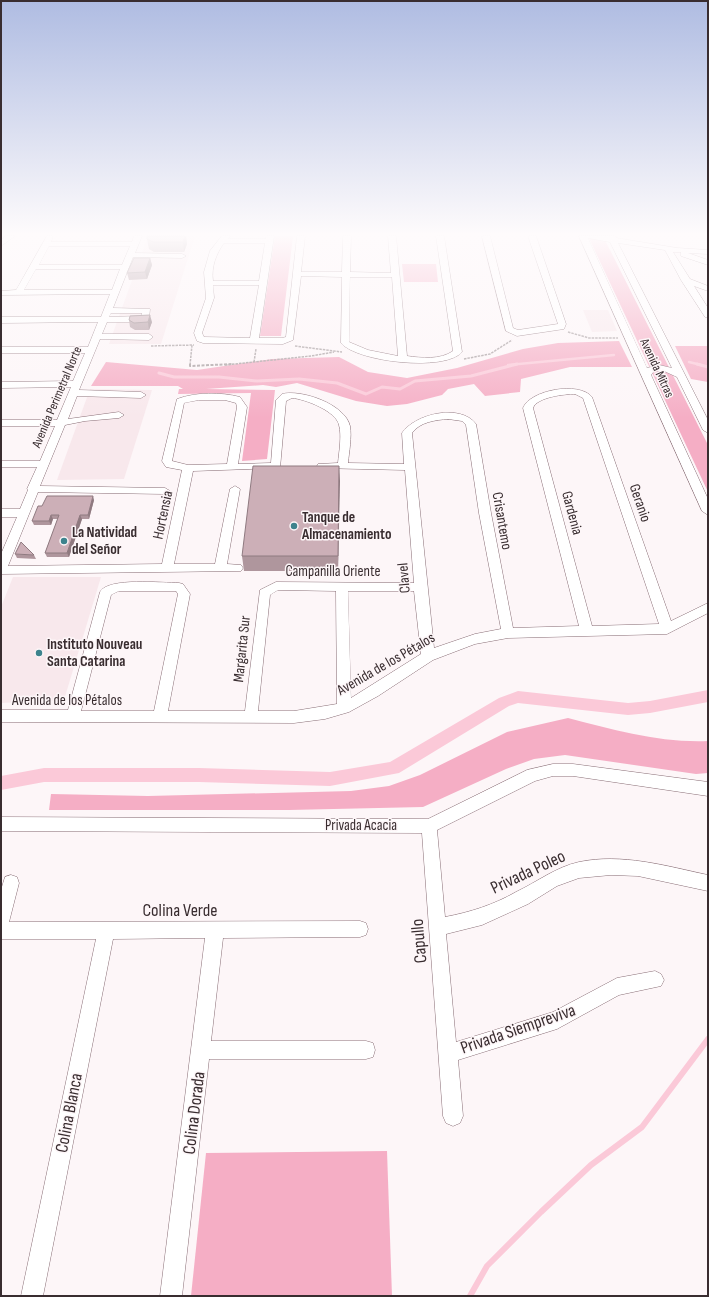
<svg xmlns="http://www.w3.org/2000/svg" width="709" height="1297" viewBox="0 0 709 1297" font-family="'Sofia Sans Condensed',sans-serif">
<rect width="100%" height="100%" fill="#fdf6f8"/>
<!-- built -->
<g fill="#f8e8ec">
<path d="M148,236H195L161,344H109Z"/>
<path d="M583,310H608L617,331L592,332Z"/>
<path d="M90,389L152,390L124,479L57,480Z"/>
<path d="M13,577H101L64,700L1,703V607Z"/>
</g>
<!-- green -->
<g fill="#f5aec5">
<path d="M275,236H293L281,336H260Z"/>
<path d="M588,236H603L708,445V492Z"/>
<path d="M402,264H436L438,282H404Z"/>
<path d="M619,341L632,367H570L521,379L520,392L485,396L474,384L448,389L442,395L407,404L387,406L356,401L297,383L276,387L263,385L206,389L275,390L267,459L242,461L251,393L178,394L179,389H183L178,386H91L106,362L197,370L272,359L339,357L368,372L407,378L457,368L523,349L558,343Z"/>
<path d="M675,346H708V382L691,379Z"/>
<path d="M568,718C614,730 660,743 708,741V773L696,774L565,755L534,759L506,769L423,807L289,810H49L51,794L148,796L351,791L389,786L420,775L507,732Z"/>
<path d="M387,1151L392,1296H191L206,1153Z"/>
</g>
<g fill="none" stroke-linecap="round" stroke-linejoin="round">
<!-- stream-far2 -->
<g stroke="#fbc9d8" stroke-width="2.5">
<path d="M689,362L701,365"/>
<path d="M508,365L614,355"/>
</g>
<!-- stream-far1 -->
<g stroke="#fbc9d8" stroke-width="3">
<path d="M697,364L708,367"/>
<path d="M159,373L174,377H219L257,381L299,379L337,383L366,394L382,387L400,389L415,381L471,376L517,364"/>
</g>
<!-- stream -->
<path stroke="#fbc9d8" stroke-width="6" d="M470,1296L487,1266L541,1212L591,1165L642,1127L708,1039"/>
<!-- canal -->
<path fill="#fbc9d8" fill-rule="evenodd" d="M708,690V702L650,713L628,715L518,703L509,706L399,773L330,786L199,782H44L1,790V776L44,768H199L330,772L390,762L499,698L518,691L628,703L650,701Z"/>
<defs>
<g id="minor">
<path d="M6,236H15L1,246V240Z"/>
<path d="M47,236H53L51,242H132L134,236H142L135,253L182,254L186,256L182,258L133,257L113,308L150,309L149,318L142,322H107L102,334H149L153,337L149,340L100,339L79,390L141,392L146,395L141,398L77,396L68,419L119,412L124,415L119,418L85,421L65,425L40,486L165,488L170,491L165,494L38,492L8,566L162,564L182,470L166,467L162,461L177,399C196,392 221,392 240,397L247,407L238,464L271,463L276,400L282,394C301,389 345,404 350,426C352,437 349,452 348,463L404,464L402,433C415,414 460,403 476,424L491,513L513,628L579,626L523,408C530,390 579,381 592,397L671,621L708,603V613L667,634L508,638L475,644L433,660L378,696L349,712L325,719L294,723L1,722V710H68L100,592C108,577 163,583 179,583L183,584L190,594L168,711H245L260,590L276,582L414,583L405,470L318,468L317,466L318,464L338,463C339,452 342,436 339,425C336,411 305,399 292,398L286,401L280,468L193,471L174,564H215L230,489L235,486L240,489L227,564L241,565L243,568L241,571L1,574V554L17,517H1V509H20L28,490L27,489L37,467H1V461H40L55,426H1V420H57L71,387L1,388V382L73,381L85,353H1V347H88L98,322L1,323V317H101L110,294L1,295V291L16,290ZM49,246H130L122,265H39ZM36,269H120L112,290H24ZM111,313H142L141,316L109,317ZM575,394L583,398L659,624L592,626L533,408C537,397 565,394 575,394ZM199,400H225L236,403L237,407L227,464L188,465L172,461L184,403ZM448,419L462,421L466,425L479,513L501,629L475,634L434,648L412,433C420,422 435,420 448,419ZM278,590L336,591L337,704L294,711H258L270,595ZM119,591H176L178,594L154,711H81L111,595ZM348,591H414L421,654L351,698Z"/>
<path d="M222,236H230L228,239H266V236H274L259,338H282L286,337L297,236H305L301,272H342L343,236H351L350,272L391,273L388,236H396L407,356C422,358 440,360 453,351L436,236H444L462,352C445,372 357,362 341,343L342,277L301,276L293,340L283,344L203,343L197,341L194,333L206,298L204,272L210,251ZM224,243H265L259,281H213C211,267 216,254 224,243ZM350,277H392L398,356L368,350L349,342ZM213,285H259L250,338L204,337L202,333L214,298Z"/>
<path d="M482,236H490L513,328L518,330L558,324L528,236H536L566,324L564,329L517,336L506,331Z"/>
<path d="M579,236H615L616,238L677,248L708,250V254L688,253L708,260V265L681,256V252H673L690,279L708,286V291L694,286L708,308V317H705L681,280L665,250L618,243L708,420V433L703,430L677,377L664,371H654L651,375L708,499V515L702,511ZM588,238L610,242L672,368L659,365L647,368Z"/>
<path d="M553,764H573L708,782V796L573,776H553L535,781L437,830L445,917C471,912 493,905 516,892C537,882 556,867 579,862C622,853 666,866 708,875V891L638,876L611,875L579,878L557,886L528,904L482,925L446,934L456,1042L553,1012L617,978L655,971L661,974L664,980L661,986L619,995L557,1029L458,1060L463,1116L460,1123L453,1126L446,1123L443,1116L422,833L1,831V817L428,819L527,770Z"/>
<path d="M11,875L17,877L19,883L9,922L360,921L366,923L368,929L366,935L360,937L223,938L211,1041H366L373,1043L375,1050L373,1057L366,1059H209L182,1296H160L205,938L113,939L43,1296H21L96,939H1V890L5,877Z"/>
</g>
</defs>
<!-- minor casing -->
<use href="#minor" stroke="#896e76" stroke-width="1"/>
<!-- path-far1 -->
<g stroke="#aaa1a3" stroke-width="1.5" stroke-dasharray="2.5 1" stroke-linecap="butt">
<path d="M568,332L589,338H618"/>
<path d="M151,346L194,345"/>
<path d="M295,346L342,352"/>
<path d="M464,359L490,354L512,340"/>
<path d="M254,362L256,349"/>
<path d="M190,365L192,345"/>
<path d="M225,365L311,356L334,352"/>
</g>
<!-- path -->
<path stroke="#aaa1a3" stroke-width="2" stroke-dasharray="3 1.5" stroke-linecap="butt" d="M190,364V366L233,364"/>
<!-- minor -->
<use href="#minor" fill="#fff" fill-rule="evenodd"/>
</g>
<!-- wall -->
<g fill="#af969d">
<path d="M147,236H186L187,244L184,252H154L149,249L147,239Z"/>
<path d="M150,258L152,265L147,279L129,280L127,273Z"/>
<path d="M129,320L152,322L149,330H135L130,327Z"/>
<path d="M339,466L338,571H244L242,556Z"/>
<path d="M94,500L89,519H82L69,557H47L45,553L58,519H53L51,525H34L32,521L42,506Z"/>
<path d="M15,554L34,555L36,559L17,558Z"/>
</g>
<!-- shaded-wall -->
<g fill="#8f7a80">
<path d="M185,236H186L187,244L184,252L183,242Z"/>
<path d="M150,258L152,265L147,279L145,272Z"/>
<path d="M150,315L152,322L149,330L148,322Z"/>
<path d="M339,466L340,481L338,571V556Z"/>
<path d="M93,496L94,500L89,519L88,515Z"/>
<path d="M51,515L53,519L51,525L49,521Z"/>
<path d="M80,515L82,519L69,557L67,553Z"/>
</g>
<!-- building -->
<g fill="#ccafb7" stroke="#8f7a80">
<path d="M147,236H185L183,242H153L147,239Z"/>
<path d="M134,258H150L145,272L127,273Z"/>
<path d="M150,315L148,322L134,323L129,320L130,316Z"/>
<path d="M253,466H339L338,556H242Z"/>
<path d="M47,496H93L88,515H80L67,553H45L59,515H51L49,521H32L38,506H42Z"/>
<path d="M21,542L34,555L15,554Z"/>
</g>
<!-- sky -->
<linearGradient id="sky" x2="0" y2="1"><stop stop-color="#afbce2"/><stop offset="0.56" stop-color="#fefbfc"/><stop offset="1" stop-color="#fefbfc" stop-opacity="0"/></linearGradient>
<rect width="709" height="418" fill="url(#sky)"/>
<!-- markers -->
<g fill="#3d838d" stroke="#fdf6f8" stroke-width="1.5">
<circle cx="294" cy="526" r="4"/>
<circle cx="64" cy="541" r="4"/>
<circle cx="39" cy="653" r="4"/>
</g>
<g text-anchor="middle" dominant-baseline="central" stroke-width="3" stroke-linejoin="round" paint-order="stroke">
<!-- far-street labels -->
<g font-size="13" fill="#392d30" stroke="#fdf6f8">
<text transform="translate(657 368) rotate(65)">Avenida Mitras</text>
<text transform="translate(57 397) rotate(-67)">Avenida Perimetral Norte</text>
</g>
<!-- street labels -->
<g font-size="15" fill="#392d30" stroke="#fdf6f8">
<text transform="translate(640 503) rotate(71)">Geranio</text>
<text transform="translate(572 513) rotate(75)">Gardenia</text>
<text transform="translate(163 515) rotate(-78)">Hortensia</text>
<text transform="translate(502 521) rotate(80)">Crisantemo</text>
<text x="333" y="571">Campanilla Oriente</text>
<text transform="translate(404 578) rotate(-95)">Clavel</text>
<text transform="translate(242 649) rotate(-84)">Margarita Sur</text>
<text transform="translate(386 664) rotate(-30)">Avenida de los Pétalos</text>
<text x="67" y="700">Avenida de los Pétalos</text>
<text x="361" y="825">Privada Acacia</text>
</g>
<!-- poi labels -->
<g font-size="15" font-weight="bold" fill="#392d30" stroke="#fdf6f8" text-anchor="start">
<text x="302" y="517">Tanque de<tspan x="302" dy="17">Almacenamiento</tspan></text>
<text x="72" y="532">La Natividad<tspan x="72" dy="17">del Señor</tspan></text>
<text x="47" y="644">Instituto Nouveau<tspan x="47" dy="17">Santa Catarina</tspan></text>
</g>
<!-- near-street labels -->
<g font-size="18" fill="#392d30" stroke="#fdf6f8">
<text transform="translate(528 872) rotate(-25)">Privada Poleo</text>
<text x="180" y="910">Colina Verde</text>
<text transform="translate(419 941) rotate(-95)">Capullo</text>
<text transform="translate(518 1029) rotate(-19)">Privada Siempreviva</text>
<text transform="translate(69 1113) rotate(-79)">Colina Blanca</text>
<text transform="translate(194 1113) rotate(-83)">Colina Dorada</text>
</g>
</g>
<!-- border -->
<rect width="709" height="1297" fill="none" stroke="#392d30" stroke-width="4"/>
</svg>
